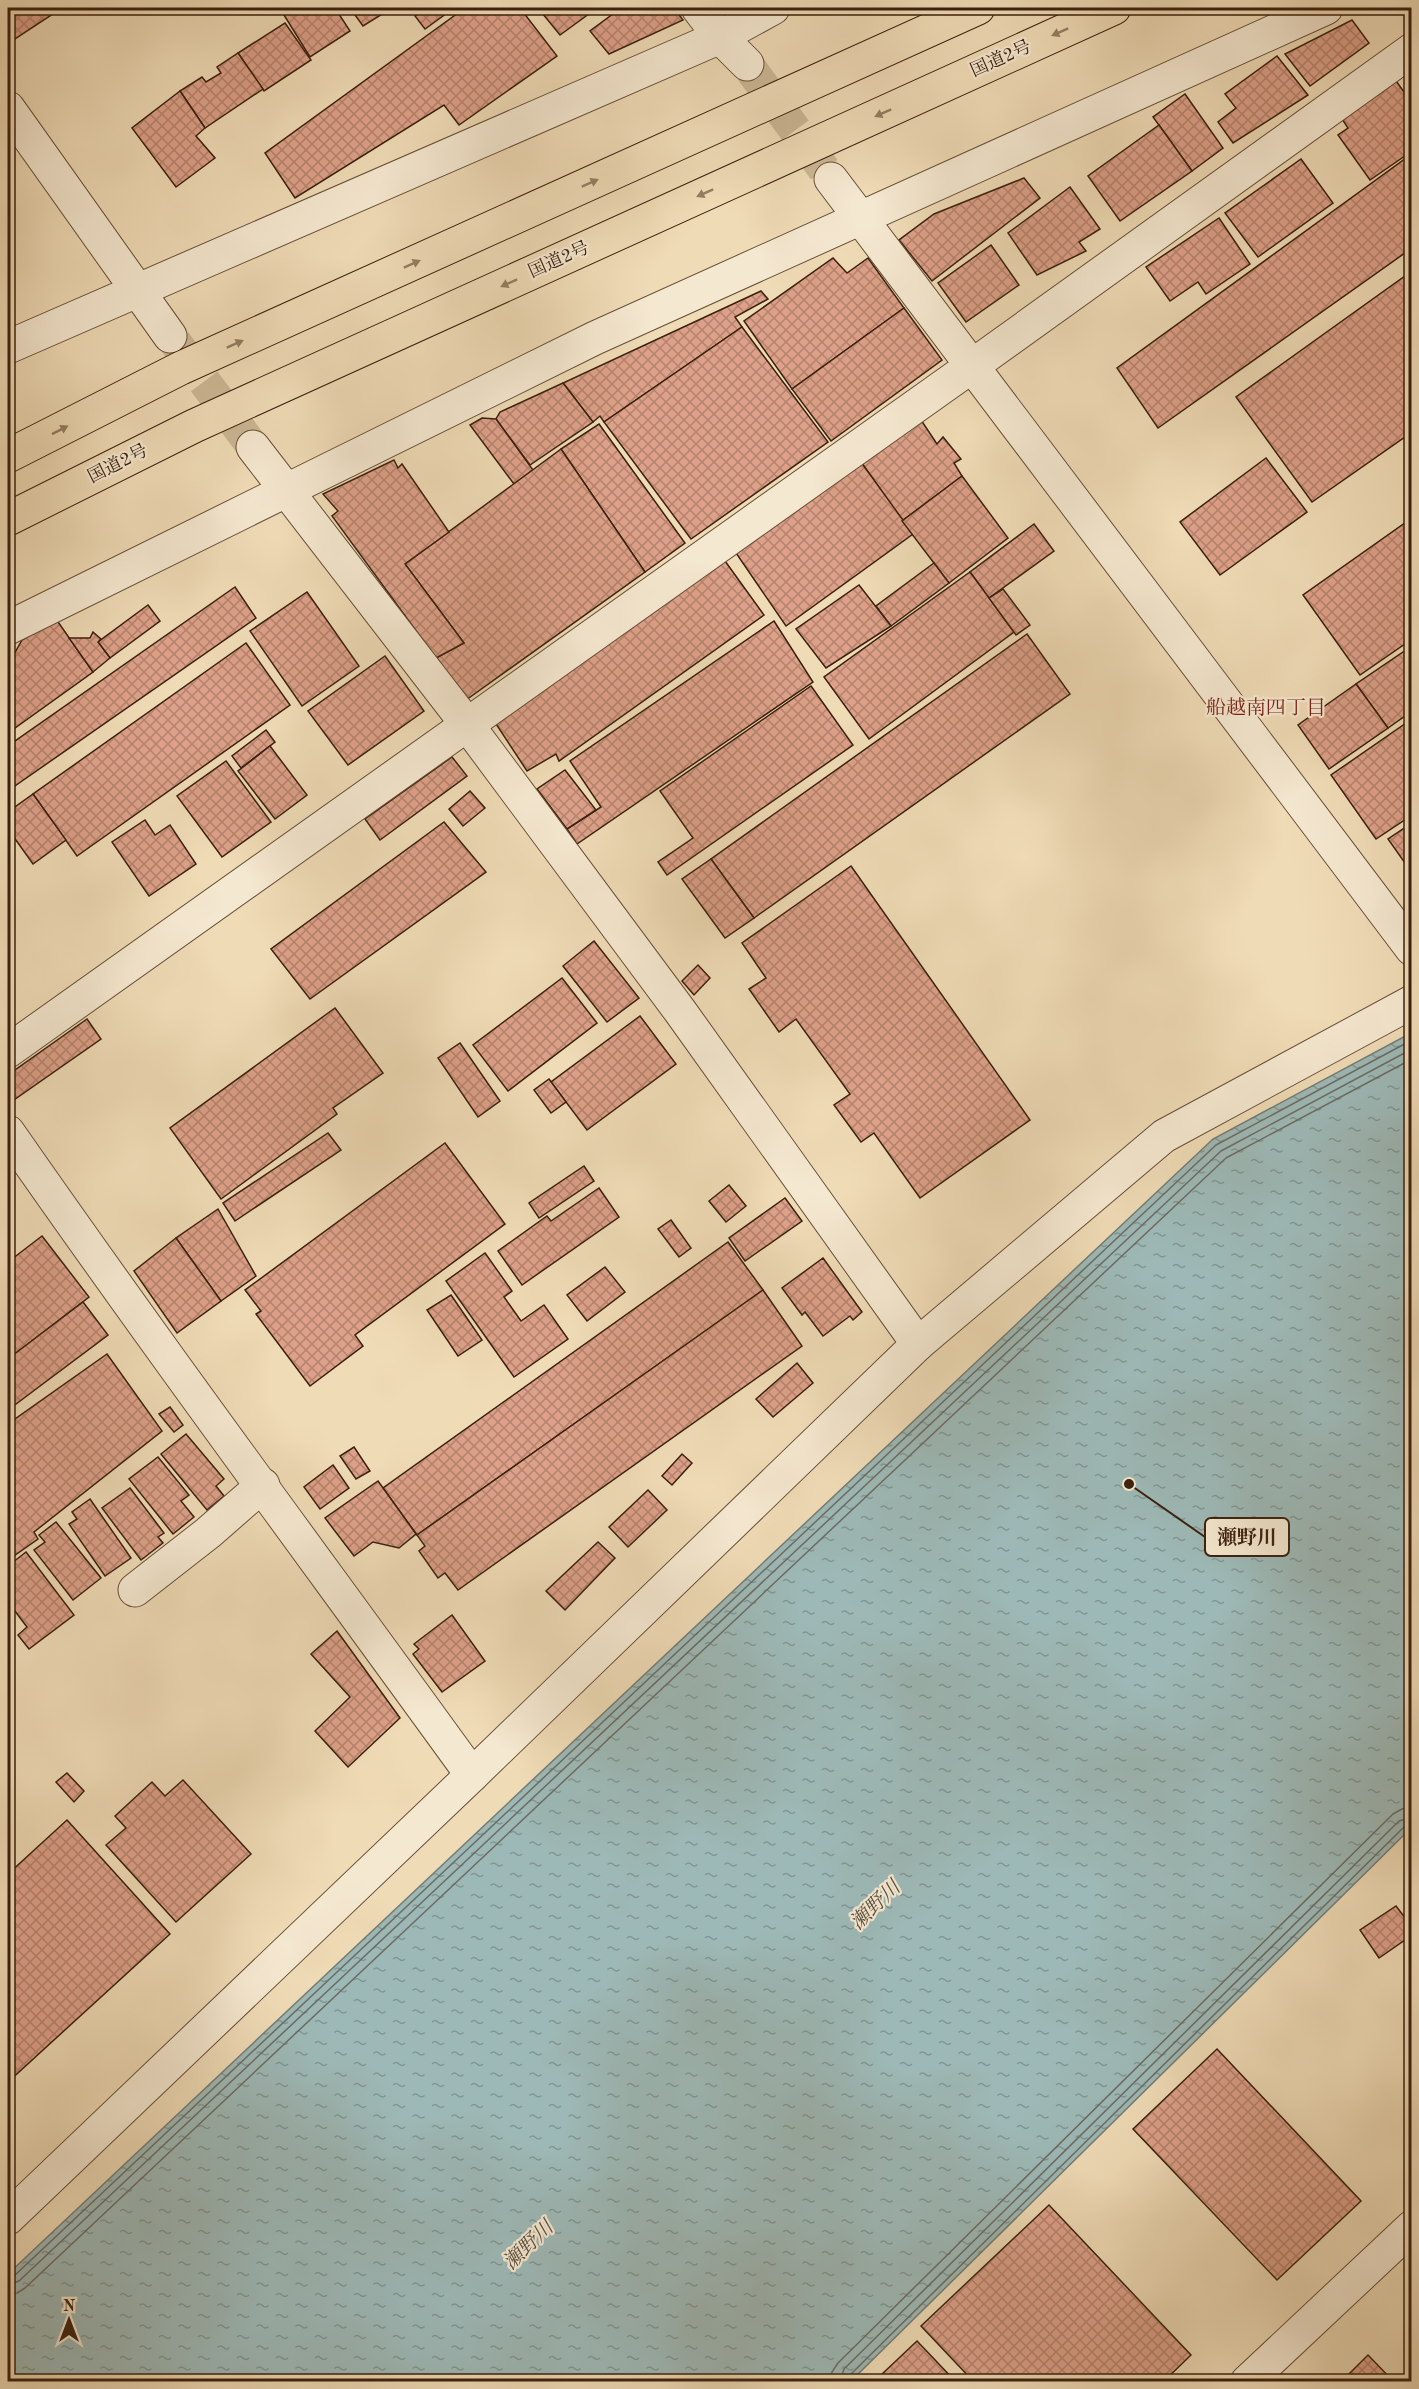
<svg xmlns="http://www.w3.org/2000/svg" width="1419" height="2389" viewBox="0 0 1419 2389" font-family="'Old Standard TT','Noto Serif JP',serif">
<defs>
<pattern id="water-ripples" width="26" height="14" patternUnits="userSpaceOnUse" patternTransform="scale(1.5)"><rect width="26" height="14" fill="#9db9b7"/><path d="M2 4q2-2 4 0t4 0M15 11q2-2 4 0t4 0" fill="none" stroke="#819693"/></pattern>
<pattern id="building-cross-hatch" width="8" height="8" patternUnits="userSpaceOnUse" patternTransform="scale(1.5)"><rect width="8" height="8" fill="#dda088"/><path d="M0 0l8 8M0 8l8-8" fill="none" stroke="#b4826e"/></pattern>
</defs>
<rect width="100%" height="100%" fill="#efdbb6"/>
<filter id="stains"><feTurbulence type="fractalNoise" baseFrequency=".00333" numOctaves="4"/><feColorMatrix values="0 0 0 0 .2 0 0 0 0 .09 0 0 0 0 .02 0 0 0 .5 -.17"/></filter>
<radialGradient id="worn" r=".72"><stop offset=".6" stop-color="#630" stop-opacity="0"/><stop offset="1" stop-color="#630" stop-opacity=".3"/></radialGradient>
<!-- water -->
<path fill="url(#water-ripples)" stroke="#757c73" stroke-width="1.5" d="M1411,1033V1828L851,2381H8V2274L1213,1139Z"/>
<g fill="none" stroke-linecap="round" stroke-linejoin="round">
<!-- shore -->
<g stroke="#6c6c62" stroke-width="1.5">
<path d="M8,2278L14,2276L1216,1145L1412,1040"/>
<path d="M8,2285L19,2281L1221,1151L1412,1049"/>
<path d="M8,2294L17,2293L25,2288L1226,1158L1412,1059"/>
<path d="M831,2382L832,2372L838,2363L1393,1814L1402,1809L1412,1807"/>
<path d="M840,2382L844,2369L1399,1821L1412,1817"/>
<path d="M848,2382L850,2375L1405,1826L1412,1824"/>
</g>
</g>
<!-- building -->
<g fill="url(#building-cross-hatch)" stroke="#3a200e" stroke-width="1.5">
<path d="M8,8H62L15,39L8,28Z"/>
<path d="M296,8H335L350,31L310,57L284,15Z"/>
<path d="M350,8H392L363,26Z"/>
<path d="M426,8H454L425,29L415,16Z"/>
<path d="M465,8H520L557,56L459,125L444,105L295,198L265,153Z"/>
<path d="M538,8H597L560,35Z"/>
<path d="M621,8H674L683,20L609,54L590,31Z"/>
<path d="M1352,20L1369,43L1310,86L1285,54Z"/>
<path d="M285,23L311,60L264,91L238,53Z"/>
<path d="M238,53L263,89L205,128L180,91L202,77L206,82L221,73L217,67Z"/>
<path d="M1277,56L1308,95L1233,143L1218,122L1236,108L1225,94Z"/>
<path d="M1396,81L1412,103V135L1405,139L1412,151L1370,180L1338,135L1348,128L1342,119Z"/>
<path d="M180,91L205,128L196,136L215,158L176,187L132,128Z"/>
<path d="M1185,94L1223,148L1192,171L1153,117Z"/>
<path d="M1159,125L1192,171L1120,221L1088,176Z"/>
<path d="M1409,156L1412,158V248L1158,428L1117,368Z"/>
<path d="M1301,159L1333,203L1258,257L1225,213Z"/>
<path d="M1024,178L1040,198L932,281L899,240L934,214Z"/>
<path d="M1070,187L1100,229L1079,242L1086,251L1037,275L1008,233Z"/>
<path d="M1219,218L1250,264L1206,294L1198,282L1170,301L1146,267Z"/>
<path d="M991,245L1019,285L966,322L938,283Z"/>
<path d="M833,258L847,273L868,258L904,308L792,389L744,321Z"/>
<path d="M1412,271V432L1312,502L1236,397Z"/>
<path d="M761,291L768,299L735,317L742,327L604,422L600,416L593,422L563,383Z"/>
<path d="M904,308L942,360L831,441L792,389Z"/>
<path d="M742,327L828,442L691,539L604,422Z"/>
<path d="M563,383L593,422L530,465L496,419L500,412Z"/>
<path d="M482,418L496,419L533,470L514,484L470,425Z"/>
<path d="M921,420L937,444L943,437L961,459L954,463L962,476L902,521L861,462Z"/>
<path d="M599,424L685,543L645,572L561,449Z"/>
<path d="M561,449L645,572L466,700L436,658L464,643L405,564Z"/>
<path d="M1266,458L1307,512L1220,575L1180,522Z"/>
<path d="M394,460L398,468L402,464L449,532L405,564L464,643L436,658L332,516L338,511L323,494Z"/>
<path d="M861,462L913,534L786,626L736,553Z"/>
<path d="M962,476L1008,538L949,583L902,521Z"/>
<path d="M1412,518V639L1360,675L1303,595Z"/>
<path d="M1034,524L1054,551L989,598L970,572Z"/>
<path d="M725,561L764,615L559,761L556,754L527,771L496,724Z"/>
<path d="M934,563L949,583L891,626L876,606Z"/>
<path d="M970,572L1014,632L869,739L824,677Z"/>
<path d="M859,585L891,626L826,668L796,629Z"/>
<path d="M235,587L256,618L12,788L8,781V746Z"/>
<path d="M1003,589L1030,625L1016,635L989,598Z"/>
<path d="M307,592L359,666L302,706L250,631Z"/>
<path d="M148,605L160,621L110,658L98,642Z"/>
<path d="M56,619L93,672L8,733V665L22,640Z"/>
<path d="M774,621L813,682L577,844L567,829L601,807L570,761Z"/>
<path d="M93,632L101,639L98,642L110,658L93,672L69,638H90Z"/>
<path d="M1027,634L1070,694L754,918L711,859Z"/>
<path d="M246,643L290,705L77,856L33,794Z"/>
<path d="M1412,646V711L1388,728L1356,684Z"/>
<path d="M385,656L424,711L348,765L308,711Z"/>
<path d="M1356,684L1388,728L1329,769L1298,725Z"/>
<path d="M811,686L853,745L667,875L658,862L693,838L660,791Z"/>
<path d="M1412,719V815L1376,839L1331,775Z"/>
<path d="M266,730L275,742L241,768L232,756Z"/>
<path d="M270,746L307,795L275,819L238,771Z"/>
<path d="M452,757L467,776L380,840L365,819Z"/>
<path d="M226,761L271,822L222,857L177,796Z"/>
<path d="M565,770L596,810L567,829L537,789Z"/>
<path d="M470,791L485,808L463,826L449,809Z"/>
<path d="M33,794L66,840L33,864L8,829V812Z"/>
<path d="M145,820L155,835L170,825L196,864L149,896L112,842Z"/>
<path d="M444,822L486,872L310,999L271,949Z"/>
<path d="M1412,823V873L1388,839Z"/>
<path d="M711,859L754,918L725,938L682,879Z"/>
<path d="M851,866L1030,1120L920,1198L874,1133L861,1142L834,1105L850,1094L796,1019L779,1032L749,989L766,978L742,943Z"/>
<path d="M594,941L639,998L607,1022L563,966Z"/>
<path d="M698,965L710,978L694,995L682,981Z"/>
<path d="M562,978L597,1023L508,1091L473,1045Z"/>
<path d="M335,1008L383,1073L333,1108L337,1114L221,1199L170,1128Z"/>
<path d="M640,1016L676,1064L587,1130L551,1082Z"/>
<path d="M87,1019L101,1039L8,1104V1075Z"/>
<path d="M460,1043L500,1101L478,1117L438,1058Z"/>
<path d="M549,1079L566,1102L551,1113L534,1090Z"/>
<path d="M328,1133L341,1150L235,1221L223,1203Z"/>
<path d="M445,1143L505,1224L355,1335L363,1346L310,1386L256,1314L261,1311L245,1290Z"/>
<path d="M584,1166L594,1181L539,1218L529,1203Z"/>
<path d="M729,1185L746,1206L726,1222L709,1201Z"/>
<path d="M599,1188L619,1217L522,1285L498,1251L547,1216L551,1221Z"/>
<path d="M785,1198L802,1221L745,1261L729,1238Z"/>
<path d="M218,1209L256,1276L221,1301L176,1238Z"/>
<path d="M671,1220L691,1248L679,1257L658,1229Z"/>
<path d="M42,1236L89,1297L8,1359V1262Z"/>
<path d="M176,1238L221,1301L177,1333L134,1271Z"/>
<path d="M728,1242L763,1290L417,1535L383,1488Z"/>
<path d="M485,1253L512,1291L504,1297L521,1321L544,1305L568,1339L514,1377L446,1281Z"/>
<path d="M823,1258L862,1312L853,1320L850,1316L823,1336L805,1312L802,1315L782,1288Z"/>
<path d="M605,1267L625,1292L587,1321L567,1295Z"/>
<path d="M763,1290L802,1346L458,1590L445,1573L438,1578L419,1551L425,1546L417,1535Z"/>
<path d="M451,1295L482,1340L458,1356L427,1310Z"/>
<path d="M83,1302L108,1335L8,1410V1359Z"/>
<path d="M107,1354L162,1431L34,1532L38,1539L8,1560V1424Z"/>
<path d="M797,1363L813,1383L773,1417L756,1399Z"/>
<path d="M170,1407L183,1425L174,1432L159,1414Z"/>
<path d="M186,1434L224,1479L216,1486L224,1496L207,1510L161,1454Z"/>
<path d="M354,1447L370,1471L356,1479L340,1456Z"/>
<path d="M682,1454L692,1463L672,1485L662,1476Z"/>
<path d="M158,1457L189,1495L181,1501L194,1517L173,1534L129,1479Z"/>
<path d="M333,1465L349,1488L320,1509L304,1487Z"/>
<path d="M378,1481L416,1534L399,1548L373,1542L354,1556L325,1518Z"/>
<path d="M130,1488L164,1533L158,1537L163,1543L141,1560L102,1508Z"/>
<path d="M648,1490L667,1510L628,1547L609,1527Z"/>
<path d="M90,1499L131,1558L105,1576L69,1524L77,1519L72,1512Z"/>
<path d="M56,1522L101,1578L73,1600L34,1550L45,1542L39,1535Z"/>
<path d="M598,1542L615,1558L565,1610L546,1591Z"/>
<path d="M26,1552L74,1615L29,1649L18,1635L27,1627L8,1602V1566Z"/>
<path d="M452,1615L485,1661L442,1692L413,1654L419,1649L414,1644Z"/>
<path d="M337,1631L400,1718L348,1767L315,1731L350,1697L311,1654Z"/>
<path d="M67,1773L84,1791L74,1802L56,1782Z"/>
<path d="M183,1780L251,1854L176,1922L106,1845L126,1828L115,1816L152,1782L165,1796Z"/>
<path d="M67,1820L170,1934L8,2082V1874Z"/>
<path d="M1396,1906L1412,1927V1935L1379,1958L1360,1930Z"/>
<path d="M1217,2049L1361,2201L1277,2280L1133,2129Z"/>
<path d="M1049,2205L1191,2355L1163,2382H974L921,2326Z"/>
<path d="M917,2341L956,2382H887L881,2375Z"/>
<path d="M1368,2355L1394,2382H1347L1344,2379Z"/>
</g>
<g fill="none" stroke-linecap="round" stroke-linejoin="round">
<!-- street-tunnel -->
<g stroke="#cbb694" stroke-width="33" stroke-dasharray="33 16" stroke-linecap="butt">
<path d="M747,64L831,179"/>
<path d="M175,342L253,447"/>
</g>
<defs>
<g id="street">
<path d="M698,8L720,37L747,64"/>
<path d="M8,108L170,336"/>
<path d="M831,179L1412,949"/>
<path d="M8,347L720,37L773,8"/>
<path d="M253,447L466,723L680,1011L918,1344"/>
<path d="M8,628L595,338L1326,8"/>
<path d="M8,1051L972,366L1412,50"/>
<path d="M8,1132C159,1349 317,1561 472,1775"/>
<path d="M135,1590L208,1533L263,1485"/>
<path d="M8,2218L472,1775L918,1344L1164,1136L1412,1002"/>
<path d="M1247,2382L1412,2227"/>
</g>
<g id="highway">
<path d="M8,456L181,368L978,8"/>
<path d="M8,519L194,426L1114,8"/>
</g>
</defs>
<!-- street casing -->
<use href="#street" stroke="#674f38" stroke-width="35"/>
<!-- highway casing -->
<use href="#highway" stroke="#3a200e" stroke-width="35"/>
<!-- street -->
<use href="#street" stroke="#f5e8d0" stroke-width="33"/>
<!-- highway -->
<use href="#highway" stroke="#efdbb6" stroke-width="33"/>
</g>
<!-- one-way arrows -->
<defs><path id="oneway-solid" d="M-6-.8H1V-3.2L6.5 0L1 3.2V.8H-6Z" transform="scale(1.5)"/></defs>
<g fill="#947e62">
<use href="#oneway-solid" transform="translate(1060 32) rotate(156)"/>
<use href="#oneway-solid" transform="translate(883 113) rotate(156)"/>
<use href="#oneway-solid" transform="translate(590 183) rotate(-24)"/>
<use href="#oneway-solid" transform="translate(705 193) rotate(156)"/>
<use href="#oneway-solid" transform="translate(412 264) rotate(-24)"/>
<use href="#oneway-solid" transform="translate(509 283) rotate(156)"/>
<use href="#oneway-solid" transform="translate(235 344) rotate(-24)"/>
<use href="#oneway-solid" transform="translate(60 430) rotate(-27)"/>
</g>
<g text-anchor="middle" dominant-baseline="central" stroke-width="4.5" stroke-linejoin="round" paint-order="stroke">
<!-- street labels -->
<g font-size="18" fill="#3a200e" stroke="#f5e8d0">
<text transform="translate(1001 59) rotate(-24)">国道2号</text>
<text transform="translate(559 260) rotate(-24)">国道2号</text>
<text transform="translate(118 464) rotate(-27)">国道2号</text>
</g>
<!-- neighbourhood labels -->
<g font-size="20" fill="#7a1f14" stroke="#f5e8d0">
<text x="1266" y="709">船越南四丁目</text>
</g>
<!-- water labels -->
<g font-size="20" font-style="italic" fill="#584e41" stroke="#f5e8d0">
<text transform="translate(876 1906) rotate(-44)">瀬野川</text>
<text transform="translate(529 2246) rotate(-44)">瀬野川</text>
</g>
</g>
<!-- callouts -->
<path fill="none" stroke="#3a200e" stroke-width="2" d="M1129 1484L1205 1537"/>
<circle fill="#3a200e" stroke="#f5e8d0" stroke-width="2" cx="1129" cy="1484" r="6"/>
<rect fill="#f5e8d0" stroke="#3a200e" stroke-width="2" x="1205" y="1518" width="84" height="38" rx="6"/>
<g font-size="20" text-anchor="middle" font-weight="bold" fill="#3a200e">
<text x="1247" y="1544">瀬野川</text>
</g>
<!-- margin -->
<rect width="1419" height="2389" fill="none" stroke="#efdbb6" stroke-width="30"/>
<rect x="9" y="9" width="1401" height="2371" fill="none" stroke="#3a200e" stroke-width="3"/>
<rect x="15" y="15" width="1389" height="2359" fill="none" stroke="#3a200e" stroke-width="1.5"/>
<!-- north arrow -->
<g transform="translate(69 2320)" stroke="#f5e8d0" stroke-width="4.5" paint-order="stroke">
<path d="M0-4.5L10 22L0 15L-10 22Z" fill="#3a200e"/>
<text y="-9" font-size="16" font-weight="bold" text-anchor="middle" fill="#3a200e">N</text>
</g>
<rect width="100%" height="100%" filter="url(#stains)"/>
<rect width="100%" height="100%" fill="url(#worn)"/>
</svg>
